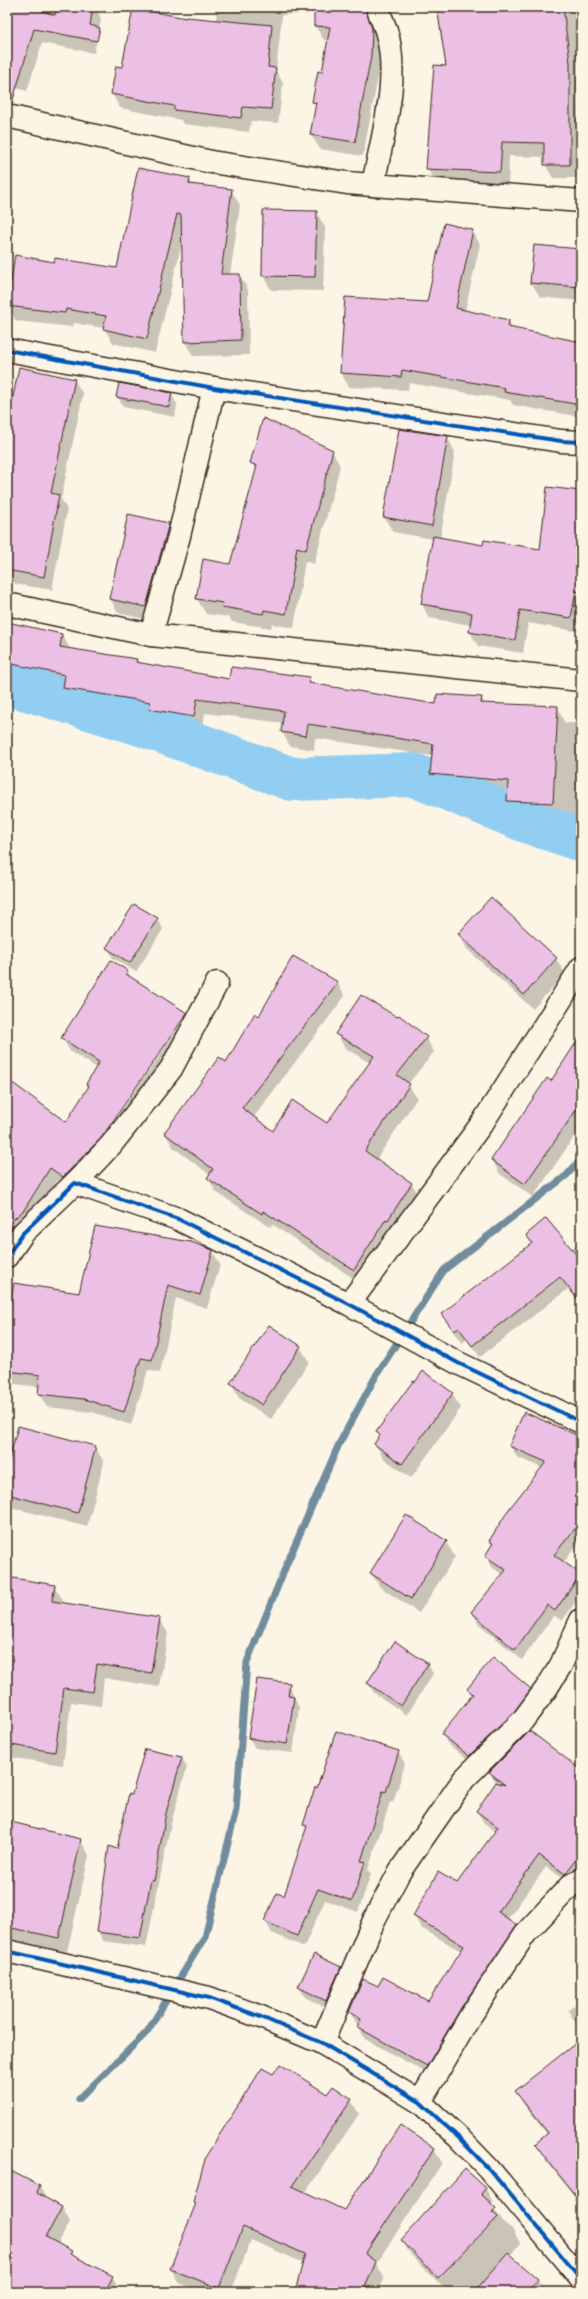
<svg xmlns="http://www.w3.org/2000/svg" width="588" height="2299" viewBox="0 0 588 2299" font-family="Kalam,sans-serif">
<rect width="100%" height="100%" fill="#fcf5e5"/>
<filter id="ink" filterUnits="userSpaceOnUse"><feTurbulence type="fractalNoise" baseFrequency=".025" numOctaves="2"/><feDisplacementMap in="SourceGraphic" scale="8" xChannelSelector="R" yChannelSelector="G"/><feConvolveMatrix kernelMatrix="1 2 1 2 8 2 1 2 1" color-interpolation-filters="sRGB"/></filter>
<g filter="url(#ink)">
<!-- shadow -->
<g fill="#0003" fill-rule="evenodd">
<path d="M7,7H96L101,19L94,53L42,43L27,91L7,85Z"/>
<path d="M217,7H368L379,43V71L363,156L320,149L311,135L316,107L314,102L323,73L328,40H324L315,26V13L282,15L276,71L283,83L278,123L251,121L249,132L183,124L181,120L120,108L112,94L123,68L187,20H216Z"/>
<path d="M438,7H581V178H553L545,164V157L509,156L508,186L435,182L427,168L447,67Z"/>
<path d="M189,179L193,185L231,190L240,205L230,275H240L248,290L249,355L193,356L185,342L182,243L155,353L113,343L104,328L74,323L73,327L16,321L8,306L55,263L118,269Z"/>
<path d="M316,212L325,227L323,291L271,290L263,275Z"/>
<path d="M472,231L480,244L465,311L509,321L513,329L581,343V417L513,405L510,400L409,383L408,390L349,387L341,373L346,298L427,303Z"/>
<path d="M581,250V301L540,297L531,282Z"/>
<path d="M74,380L83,394L61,499L67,510L52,590L15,584L7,570V431Z"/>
<path d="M171,394L177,404L175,417L123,407L118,397Z"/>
<path d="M447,437L455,452L440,539L484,547L541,550L581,492V632L528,623L523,653L478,646L470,632L471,625L429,618L422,604L433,539L393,532L384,517Z"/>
<path d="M332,451L340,466L314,564L305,561L294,628L272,624L271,628L232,622L229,617L206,614L197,599L231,565L257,471L252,463Z"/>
<path d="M168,524L177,539L154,621L118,613L110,598Z"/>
<path d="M7,623L62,634L70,649L136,659L139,664L230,681L309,678L313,685L437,705L481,698L485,704L557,707L565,723H581V816L516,814L508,800L509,794L439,788L431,774L433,756L315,738L314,750L290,746L282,732L283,723L205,713L202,731L158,723L153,715L73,702L65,687L7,675Z"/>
<path d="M157,919L163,929L136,972L113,958L108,948Z"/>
<path d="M459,934L556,959L565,973L533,1009L467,949Z"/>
<path d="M127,971L131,978L186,1013L194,1027L71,1190L58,1180L27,1227L7,1244V1081L67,1123L89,1088L87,1084L97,1068L70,1051L62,1038ZM182,1018H185L100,1142L98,1140Z"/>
<path d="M337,982L345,996L253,1118L273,1132L327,1124L370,1063L345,1048L337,1034L426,1038L434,1052L408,1084L417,1098L376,1160L412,1184L420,1198L362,1284L272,1224L270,1227L216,1192L208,1178L210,1175L173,1147L165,1133L226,1063L259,1017Z"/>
<path d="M581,1037V1127L533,1197L500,1174L492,1160L551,1082Z"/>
<path d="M527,1236L571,1249L581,1240V1305L568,1289L480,1357L467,1339L462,1343L442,1314L532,1245Z"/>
<path d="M213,1251L220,1265L207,1308L176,1298L160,1373L148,1370L131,1425L92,1412L47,1407L39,1394L40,1387L7,1383V1339Z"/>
<path d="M300,1347L309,1362L271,1419L239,1398L231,1383Z"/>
<path d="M423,1373L452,1394L461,1408L411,1478L383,1458L375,1444L380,1436L378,1432Z"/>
<path d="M581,1438V1540L563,1563L581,1576V1594L562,1621L554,1615L522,1660L479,1624L472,1612L503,1575L492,1567L486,1556L493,1545L490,1541L542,1468L517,1457L510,1446Z"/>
<path d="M95,1447L104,1462L87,1527L10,1507L7,1501V1472Z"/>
<path d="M446,1542L455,1557L419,1613L380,1587L371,1573Z"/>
<path d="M7,1578L54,1586L63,1600L62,1604L159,1619L168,1633L159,1687L104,1678L101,1706L71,1702L63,1765L7,1757Z"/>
<path d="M428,1664L433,1674L407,1715L374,1693L368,1683Z"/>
<path d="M289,1684L299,1708L293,1753L255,1748L249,1738Z"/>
<path d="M469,1689H530L536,1699L475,1766L448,1744L442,1734L472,1696Z"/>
<path d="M398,1752L405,1764L393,1803L390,1802L368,1870L371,1874L358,1912L325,1900L304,1947L272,1933L265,1921L285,1898L307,1829L304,1824L318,1790Z"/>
<path d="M182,1758L187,1767L171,1823L146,1947L103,1941L98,1932L133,1795Z"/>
<path d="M581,1771V1874L573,1885L546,1867L507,1920L516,1925L523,1938L434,2077L365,2039L350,2012L379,1988L428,2002L461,1951L421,1928L414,1916L457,1884L495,1831L484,1823L477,1811L497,1784L490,1772Z"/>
<path d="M7,1822L80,1840L89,1855L67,1952L7,1938Z"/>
<path d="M340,1968L346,1978L332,2011L305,1997L299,1987Z"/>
<path d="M581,2001V2032L568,2010Z"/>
<path d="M581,2040V2212L574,2200L576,2198L544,2158L536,2144L548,2135L524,2105L517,2092Z"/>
<path d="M273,2076L327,2096L351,2100L359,2114L305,2193L345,2212L434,2148L442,2163L376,2264L384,2277L377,2292H296L304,2263L251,2240L231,2292H203L179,2283L171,2269L196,2205L194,2202Z"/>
<path d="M7,2135L12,2143L7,2154Z"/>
<path d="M465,2170L486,2189L493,2202L491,2205L503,2222L512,2229L520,2243L510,2256L537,2279L545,2292H448L410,2254L402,2240Z"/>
<path d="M7,2171L39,2186L47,2200L62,2207L70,2222L58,2244L72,2252L75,2258L112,2277L120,2292H7Z"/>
</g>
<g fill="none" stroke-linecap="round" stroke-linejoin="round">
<!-- stream -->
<path stroke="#6f8c9d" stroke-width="7" d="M79,2099L147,2032L205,1937L236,1810L247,1662L288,1561L339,1444L377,1374L444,1270L567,1175L581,1159"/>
<!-- river -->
<path stroke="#92cdf2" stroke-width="44" d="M7,683L141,724L292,779L414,775L526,821L581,840"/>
</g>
<!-- building -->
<g fill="#ecc0e4" stroke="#3b2a1e">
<path d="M7,7H29L55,15L57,7H93L90,25L100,28L97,41L34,29L12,103L7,102Z"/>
<path d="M314,7L365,8L372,28L371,56L355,142L310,135L316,103L312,102L318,71L322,72L330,27L314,26Z"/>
<path d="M437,7H563L570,63V165H544V143L502,142L500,172L426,169L434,65L446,66Z"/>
<path d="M133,8L186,18V17L272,25L268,67L276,68L271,109L243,107L241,118L174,110V106L111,94L116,66L122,67Z"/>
<path d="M138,168L190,178L189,184L232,189L221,274H240L241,340L184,342L181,215L177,214L147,339L103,329L106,316L66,309L65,313L7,306L15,255L54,262L55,258L117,268Z"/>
<path d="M263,210L317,211L315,277L262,276Z"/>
<path d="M444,223L473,230L456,308L509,320L508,327L581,342V405L504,392L505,388L402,370L401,377L340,373L345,297L427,302Z"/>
<path d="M534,245L581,249V287L530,283Z"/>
<path d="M19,367L75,379L51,493L59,495L44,577L7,570V426Z"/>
<path d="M119,383L172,393L169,407L116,397Z"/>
<path d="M263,418L333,450L306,550L297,547L286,614L264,610L263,614L222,607L223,603L196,599L203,559L230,564L257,466L250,463Z"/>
<path d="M399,429L448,436L432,526L383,517Z"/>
<path d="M547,487L581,491V592L576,591L571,618L520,610L515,640L469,632L472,613L421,604L433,536L483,545L484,540L540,549Z"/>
<path d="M128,514L169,523L146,607L109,599Z"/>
<path d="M7,622L62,634L60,647L137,659L136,662L229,679L231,667L310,677L309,683L436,704L437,694L482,697L481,703L558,706L553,803L507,801L508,781L430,774L433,744L308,724L306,736L281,732L284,711L197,699L194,717L149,709L150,702L63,688L65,675L7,663Z"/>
<path d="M491,897L557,958L524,995L458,934Z"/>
<path d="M134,904L158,918L130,963L106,948Z"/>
<path d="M293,956L338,982L242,1108L273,1131L292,1100L327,1123L374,1056L335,1034L361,995L397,1017L399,1015L427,1037L397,1075L410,1084L365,1151L412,1183L388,1220L386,1219L354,1270L263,1211L262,1214L207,1178L213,1169L164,1133L219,1057L226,1062L255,1013L259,1016Z"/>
<path d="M111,960L128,971L126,974L187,1013L102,1137L63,1177L50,1168L24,1210L7,1225V1079L66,1122L89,1086L86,1084L99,1062L61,1038Z"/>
<path d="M581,1035V1103L525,1184L491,1160L547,1078L551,1081Z"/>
<path d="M546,1218L581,1260V1303L560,1277L472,1346L459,1328L454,1331L441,1314L532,1243L526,1235Z"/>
<path d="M95,1226L191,1242L213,1250L200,1295L168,1285L152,1360L141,1358L124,1412L84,1399L38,1394L40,1375L7,1371V1324L14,1283L79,1293Z"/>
<path d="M269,1325L301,1346L262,1405L230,1383Z"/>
<path d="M423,1371L453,1393L402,1464L374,1444L380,1435L376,1432L413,1381L415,1382Z"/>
<path d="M524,1412L581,1437V1521L554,1555L581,1574L555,1611L547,1605L515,1650L471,1612L506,1570L485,1556L493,1543L489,1541L509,1509L546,1462L509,1446Z"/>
<path d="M18,1426L96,1446L78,1513L7,1494V1468Z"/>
<path d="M406,1515L447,1541L411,1599L370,1573Z"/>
<path d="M7,1577L55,1585L52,1601L160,1618L151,1673L97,1664L93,1692L64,1688L55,1752L11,1745V1741H7Z"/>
<path d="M395,1641L428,1664L401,1706L367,1683Z"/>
<path d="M493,1657L531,1689L514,1712L469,1756L441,1734L473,1694L467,1689Z"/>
<path d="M257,1679L290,1683L288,1696L294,1697L287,1744L248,1738Z"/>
<path d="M336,1731L399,1751L386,1792L383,1791L361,1861L365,1862L352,1901L318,1889L297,1936L264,1921L277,1893L284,1896L307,1826L303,1825L315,1787L317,1788Z"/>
<path d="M530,1731L581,1770V1853L565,1874L539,1855L498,1912L517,1925L461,2008L427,2066L357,2027L361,2019L349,2012L363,1979L378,1986L383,1977L428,2001L464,1946L413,1916L438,1872L457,1883L498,1827L476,1811L496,1782L505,1785L489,1772Z"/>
<path d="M145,1749L182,1757L166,1813L154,1881L151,1880L140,1938L97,1932L109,1846L117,1849L129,1793L132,1794Z"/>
<path d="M7,1821L81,1839L59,1938L7,1927Z"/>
<path d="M314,1954L341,1967L326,2001L298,1987Z"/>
<path d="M581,2039V2203L535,2144L548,2133L515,2091Z"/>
<path d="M280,2064L327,2094L333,2086L352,2099L292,2186L344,2210L400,2125L435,2148L365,2254L376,2262L363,2292H295L305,2254L243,2227L219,2288L170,2269L196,2203L193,2202L206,2156L262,2068L273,2074Z"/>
<path d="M7,2169L40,2186L37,2193L62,2207L46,2237L72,2251L70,2254L113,2276L105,2292H7Z"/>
<path d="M465,2169L486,2188L481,2194L496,2208L492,2212L498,2217L438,2278L401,2240Z"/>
<path d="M508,2253L538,2279L527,2292H474Z"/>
</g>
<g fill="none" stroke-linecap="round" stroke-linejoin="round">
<defs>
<g id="street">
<path d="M7,116L211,162L347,183L581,201"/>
<path d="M373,185C382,136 401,79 386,30C383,22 380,15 377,7"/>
<path d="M7,350L214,388L561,441L581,442"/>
<path d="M7,604L151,635L581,680"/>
<path d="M151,635L179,536L214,388"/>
<path d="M75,1183L111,1145L171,1069L217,983"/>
<path d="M7,1256L23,1233L75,1183L178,1219L349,1304L458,1363L581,1422"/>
<path d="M349,1304L483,1122L581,968"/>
<path d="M7,1951L209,1998L261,2017L322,2043L420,2102L459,2138L489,2169L581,2279"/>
<path d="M322,2043L375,1918L400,1871L464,1779L523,1720L546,1689L561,1665L581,1620"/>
<path d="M420,2102L471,2015L525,1934L571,1885L581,1880"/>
</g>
</defs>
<!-- street casing -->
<use href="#street" stroke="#3b2a1e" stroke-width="25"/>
<!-- street -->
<use href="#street" stroke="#fcf5e5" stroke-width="22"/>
<defs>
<g id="cycleway">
<path d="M7,350L214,388L561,441L581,442"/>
<path d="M7,1256L23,1233L75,1183L178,1219L349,1304L458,1363L581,1422"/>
<path d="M7,1951L209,1998L261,2017L322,2043L420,2102L459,2138L489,2169L581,2279"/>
</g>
</defs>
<!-- cycleway casing -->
<use href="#cycleway" stroke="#fcf5e5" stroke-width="6"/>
<!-- cycleway -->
<use href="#cycleway" stroke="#0057b8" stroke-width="4"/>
</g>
</g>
<!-- margin -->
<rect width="588" height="2299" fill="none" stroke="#fcf5e5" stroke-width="24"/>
<rect x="12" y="12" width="564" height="2275" fill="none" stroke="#3b2a1e" stroke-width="1.5" filter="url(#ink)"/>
</svg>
